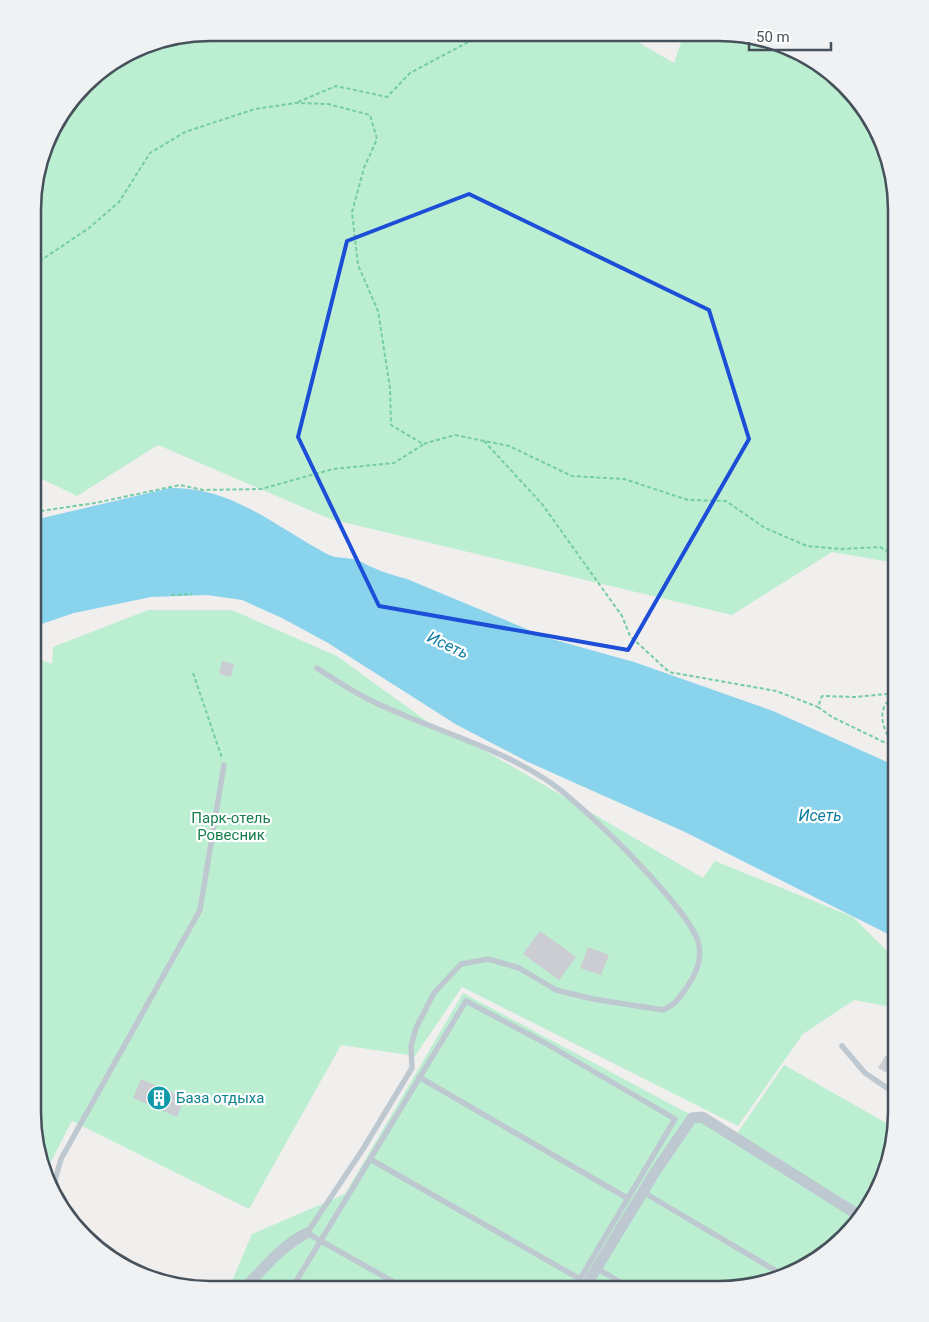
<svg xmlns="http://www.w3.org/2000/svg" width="929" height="1322" viewBox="0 0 929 1322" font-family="Roboto,sans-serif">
<rect width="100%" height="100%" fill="#f1eeee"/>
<!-- green -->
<g fill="#bcefd1">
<path d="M211,33L624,34L674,63L684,34H742L827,69L878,132L896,210V563L832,552L732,615L330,519L158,445L77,496L34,475V187L56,122L93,76L153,42Z"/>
<path d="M148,610H232L337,656L443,733L465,739L703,878L715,861L853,917L896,960V1008L854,1000L803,1034L738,1126L462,987L415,1056L341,1045L249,1209L72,1121L46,1171L33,1112V657L52,664L53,647Z"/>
<path d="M463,993L734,1138L784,1065L895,1128L866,1211L797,1271L719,1289L229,1288L252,1234L345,1194Z"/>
</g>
<!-- water -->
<path fill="#89d4ec" d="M170,488C231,486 276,527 327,554C337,559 346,557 357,560C363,562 368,566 374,568C385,573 396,576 407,579L548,638L634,662L773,711L896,766V938L685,832L528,762L457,725L328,643L282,618L242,600L207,595L151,597L74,613L33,627L34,520Z"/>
<!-- building -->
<g fill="#cbcdd3">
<path d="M222,661L234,664L231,677L219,674Z"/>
<path d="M540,931L576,957L559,980L523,954Z"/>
<path d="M588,947L609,955L601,975L580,968Z"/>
<path d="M886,1055L894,1060L896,1057V1078L878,1068Z"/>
<path d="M141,1079L185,1098L177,1117L133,1098Z"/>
</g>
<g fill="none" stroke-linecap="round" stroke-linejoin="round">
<!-- path -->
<g stroke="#74cda4" stroke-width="2" stroke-dasharray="4 2.5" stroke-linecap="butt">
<path d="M298,102L336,86L387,97L410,73L470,41L476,33"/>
<path d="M34,265L89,228L119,202L150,153L185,132L255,109L296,103L328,104L370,115L377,139L364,168L352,212L358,265L378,311L390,388L391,425L423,444L455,435L509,446L572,476L624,479L688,500L726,501L765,528L807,546L841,549L880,547L896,556"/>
<path d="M484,441L542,504L622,616L630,636L669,672L776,691L818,707"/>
<path d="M34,512L95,503L180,485L203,490L261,489L333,469L394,463L424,444"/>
<path d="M171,595L192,594"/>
<path d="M193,673L222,758"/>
<path d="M893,747C883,726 874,711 895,694"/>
<path d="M896,748L832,717L818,707L822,696L856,697L896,693"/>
</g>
<!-- lane -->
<g stroke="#bec8d0" stroke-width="5.5">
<path d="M317,668C335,680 353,692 372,701C429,729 491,744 545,779C579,800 685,904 698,941C703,958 697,973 687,987C680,997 675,1005 663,1010L593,999L556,990L519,968L488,959L461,964L434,993L416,1028L411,1046L412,1068L363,1149L307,1233L406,1289"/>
<path d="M842,1046L865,1073L896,1094"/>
<path d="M419,1077L627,1198"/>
<path d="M370,1159L580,1279"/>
<path d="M52,1191L61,1159L200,910L224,765"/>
<path d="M643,1192L783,1275"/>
<path d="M598,1269L632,1289"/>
<path d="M292,1288L466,1001L545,1043L675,1119L574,1289"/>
</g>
<!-- street -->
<g stroke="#bec8d0" stroke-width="11">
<path d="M245,1288C264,1268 281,1246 307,1233"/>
<path d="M584,1289L655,1172L692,1118L702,1117L860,1216"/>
</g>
</g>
<!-- marked area -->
<path fill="none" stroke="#1d4ed8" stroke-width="4" stroke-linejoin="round" d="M469,194L709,310L749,439L628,650L379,606L298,437L347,241Z"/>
<!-- icons -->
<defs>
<symbol id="building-disc" viewBox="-11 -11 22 22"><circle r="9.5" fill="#0f9aa8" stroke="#fff"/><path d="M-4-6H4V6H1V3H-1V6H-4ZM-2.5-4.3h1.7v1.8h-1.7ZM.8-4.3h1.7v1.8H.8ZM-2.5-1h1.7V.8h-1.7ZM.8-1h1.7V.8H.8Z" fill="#fff"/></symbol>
</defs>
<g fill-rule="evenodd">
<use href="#building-disc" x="145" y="1084" width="28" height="28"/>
</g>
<g text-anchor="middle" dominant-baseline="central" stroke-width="4.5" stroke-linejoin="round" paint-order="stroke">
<!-- park labels -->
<g font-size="15" fill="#177d4d" stroke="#fff">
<text x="231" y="818">Парк-отель<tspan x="231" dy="17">Ровесник</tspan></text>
</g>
<!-- culture labels -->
<g font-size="15" fill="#0d838f" stroke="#fff" text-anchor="start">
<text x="176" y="1098">База отдыха</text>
</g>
<!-- water labels -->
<g font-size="16" font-style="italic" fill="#0c7da1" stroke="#fff">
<text transform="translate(448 645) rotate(25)">Исеть</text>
<text x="820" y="815">Исеть</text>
</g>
</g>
<!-- crop -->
<path d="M0 0H929V1322H0ZM210 41H719A169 169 0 0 1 888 210V1112A169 169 0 0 1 719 1281H210A169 169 0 0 1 41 1112V210A169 169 0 0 1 210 41Z" fill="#f0f1f2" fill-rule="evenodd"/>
<path fill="none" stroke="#46515c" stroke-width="2.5" d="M210 41H719A169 169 0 0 1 888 210V1112A169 169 0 0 1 719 1281H210A169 169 0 0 1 41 1112V210A169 169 0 0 1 210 41Z"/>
<!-- scale -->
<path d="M749 42v8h82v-8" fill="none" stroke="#46515c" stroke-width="2.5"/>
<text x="756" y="42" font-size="15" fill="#46515c" stroke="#ffffff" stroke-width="4" paint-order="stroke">50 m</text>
</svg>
